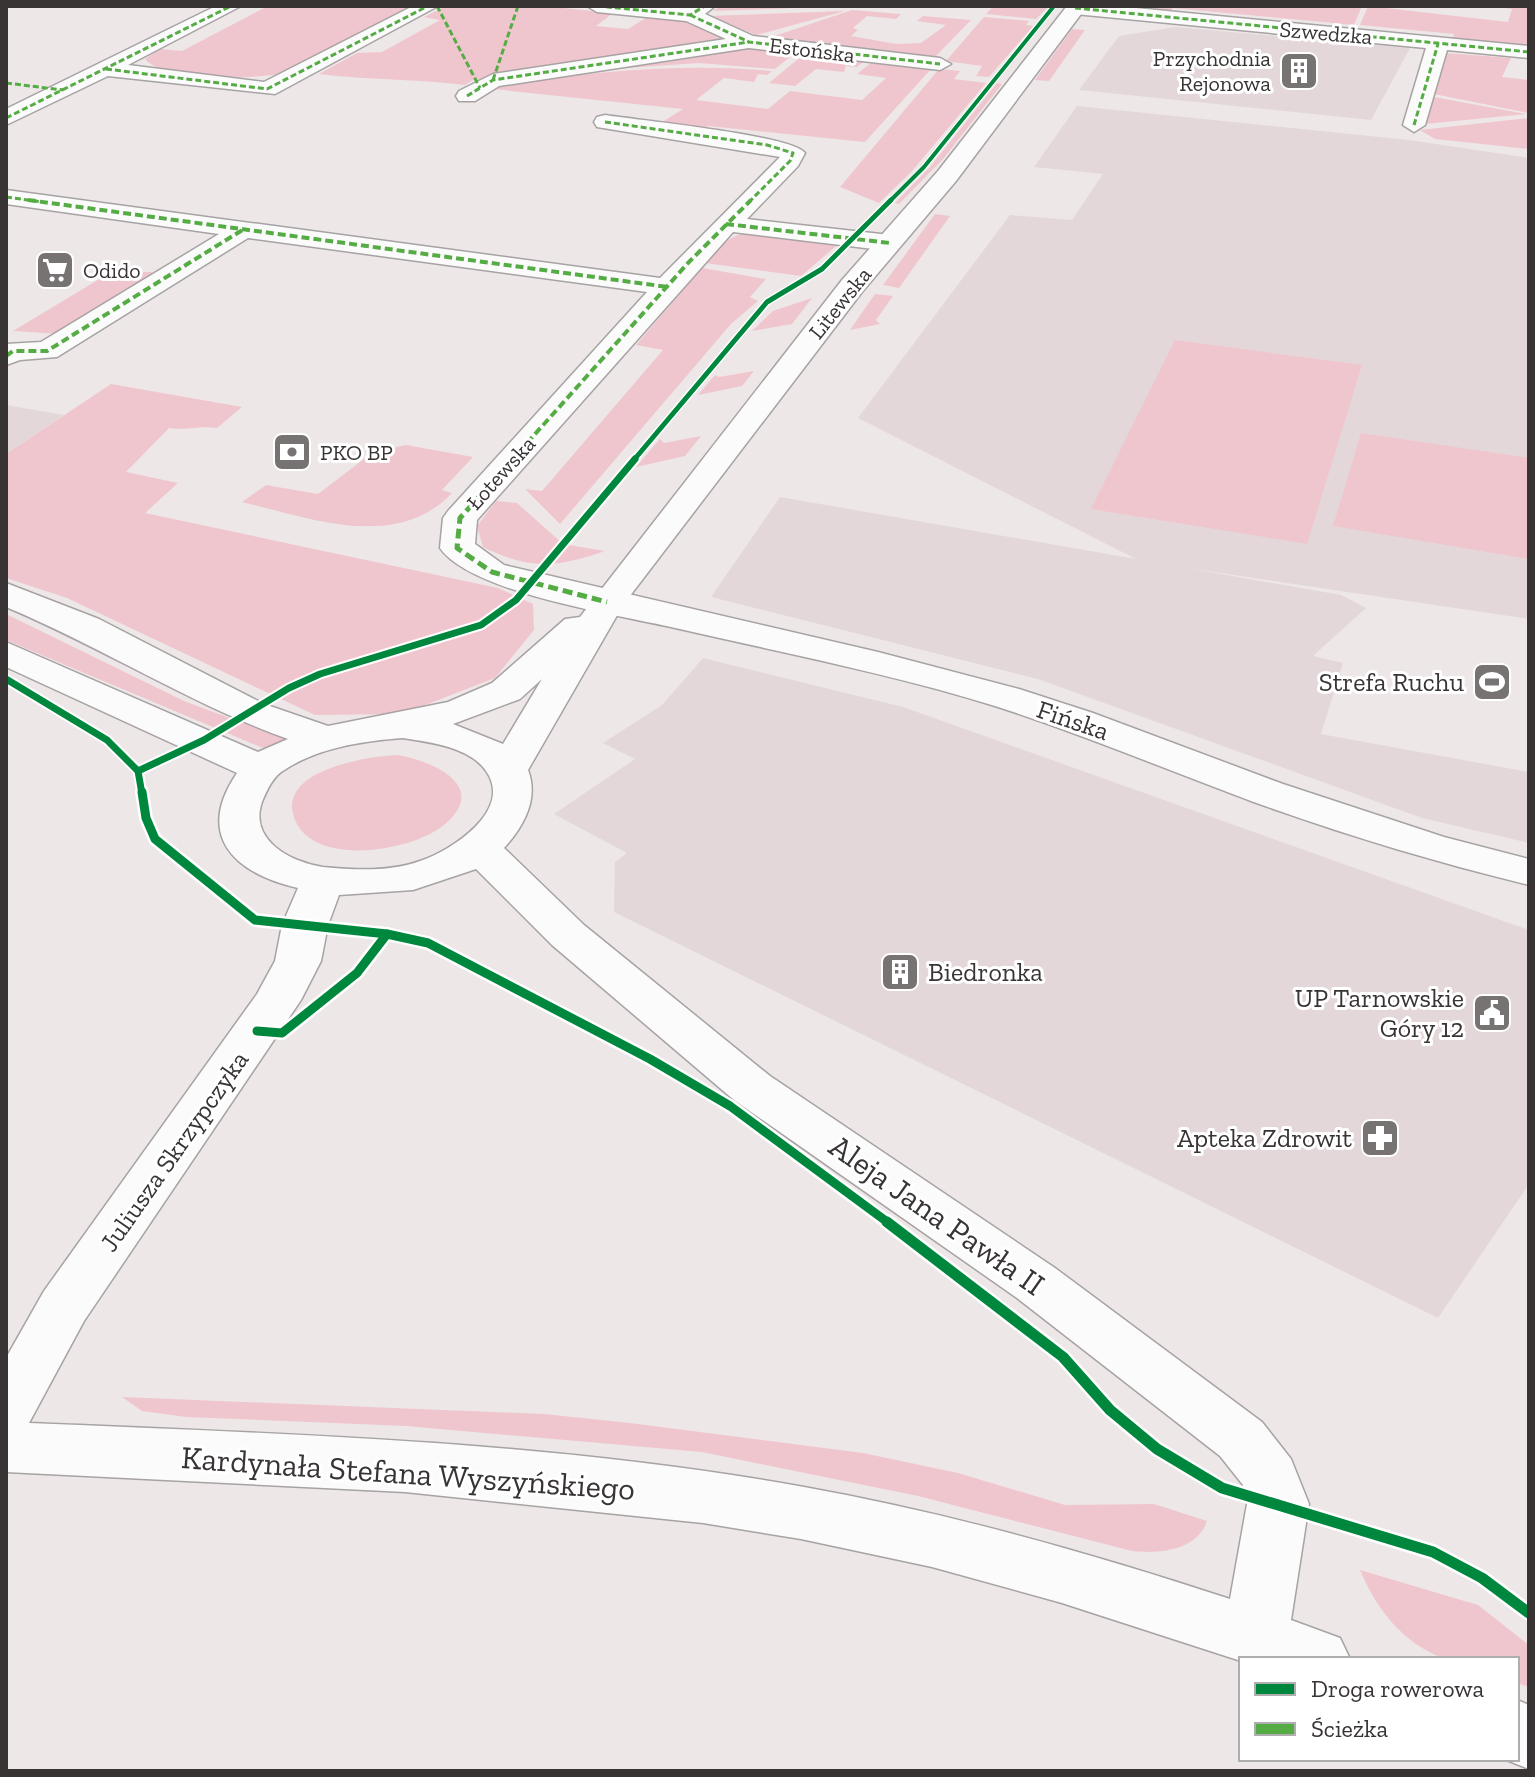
<svg xmlns="http://www.w3.org/2000/svg" width="1535" height="1777" viewBox="0 0 1535 1777" font-family="'Zilla Slab',serif">
<rect width="100%" height="100%" fill="#ede7e8"/>
<!-- built -->
<g fill="#e4d7d9">
<path d="M1175,27L1410,48L1371,120L1079,90L1119,36Z"/>
<path d="M1077,106L1409,140L1529,158V619L1187,568L1341,595L1366,608L1313,656L1343,663L1321,734L1529,772V843L1422,818L1038,679L711,597L780,497L1136,559L858,418L1010,215L1072,220L1103,174L1034,167Z"/>
<path d="M6,405L64,415L6,454Z"/>
<path d="M703,658L903,707L1529,930V1184L1438,1318L614,912L615,862L627,853L554,814L635,759L603,743L662,705Z"/>
</g>
<!-- green -->
<g fill="#f0c6ce">
<path d="M268,6H417L288,69L291,72C262,79 165,83 145,59L160,49L182,51Z"/>
<path d="M446,6H544L613,13L596,26L628,29L647,17L690,22L728,40L473,80L465,85C416,79 368,80 319,74L357,53L382,52L440,20L424,17Z"/>
<path d="M721,6H851L713,11Z"/>
<path d="M994,6H1049L1036,19L986,14Z"/>
<path d="M1121,6H1362L1354,25L1173,8L1168,14L1119,9Z"/>
<path d="M1368,6L1508,22L1512,9L1489,6L1529,8V48L1452,41L1454,34L1360,25Z"/>
<path d="M852,10L901,14L896,19L867,16L853,28L858,30L851,36L896,44L921,43L946,25L917,21L923,16L971,20L934,58L760,41Z"/>
<path d="M845,11L756,35L709,16Z"/>
<path d="M984,17L1029,21L1026,25L1033,26L989,77L976,76L982,66L946,61Z"/>
<path d="M1072,29L1085,30L1049,81L1035,80Z"/>
<path d="M739,48L795,53L775,69L699,63L583,71Z"/>
<path d="M1445,53L1511,58L1502,77L1529,80V113L1434,94Z"/>
<path d="M804,54L864,61L857,67L846,66L844,72L816,69L795,86L769,83Z"/>
<path d="M872,62L931,69L865,142L708,126L700,132L656,126L683,109L483,88C580,73 675,62 772,71L767,75L758,74L754,82L724,78L696,100L768,109L790,91L862,100L886,78L857,74Z"/>
<path d="M939,69L960,71L954,79L986,83L912,171L879,203L840,187Z"/>
<path d="M997,83L1002,84L943,159L899,204L895,203L930,167Z"/>
<path d="M1434,97L1526,114L1425,124Z"/>
<path d="M1529,118V149L1435,139L1420,130Z"/>
<path d="M935,214L950,216L899,288L883,285Z"/>
<path d="M745,233L830,244L836,246L801,276L705,263C716,249 727,237 745,233Z"/>
<path d="M702,268L766,279L750,297L758,301L731,324L560,524L525,489L542,491L663,350L636,345Z"/>
<path d="M111,272H151L158,276L60,334L13,331Z"/>
<path d="M875,294L893,296L876,320L880,324L850,330Z"/>
<path d="M812,298L792,324L752,331L773,311Z"/>
<path d="M1175,340L1362,365L1307,544L1091,509Z"/>
<path d="M754,371L742,386L698,395L715,375L719,377Z"/>
<path d="M111,384L242,407L217,428C199,425 188,431 169,428L126,472L178,483L145,513L498,588L533,604L534,630L495,678L402,714L315,715L67,598L6,578V454Z"/>
<path d="M1361,433L1529,458V559L1333,526Z"/>
<path d="M701,436L685,456L636,467L660,439L664,443Z"/>
<path d="M406,445L473,457L442,490L452,493C396,552 310,518 242,502L266,485L318,494L373,452Z"/>
<path d="M496,501L517,503L563,544L605,551C556,568 530,570 483,547L477,526Z"/>
<path d="M6,614L184,701L286,739L265,749L6,640Z"/>
<path d="M398,755C432,761 491,786 444,825C413,851 315,868 295,820C274,770 369,756 398,755Z"/>
<path d="M122,1397L544,1414L630,1423L863,1453L958,1473L1065,1505L1154,1504L1207,1521C1197,1551 1158,1554 1132,1551L918,1496L702,1452L406,1426L186,1417L142,1411Z"/>
<path d="M1360,1570L1478,1605L1529,1645V1687L1517,1683V1659C1498,1659 1459,1664 1443,1658C1402,1643 1376,1608 1360,1570Z"/>
</g>
<g fill="none" stroke-linecap="round" stroke-linejoin="round">
<defs>
<g id="minor">
<path d="M216,6H241L128,65L264,82L413,6H438L275,94L108,76L6,125V109Z"/>
<path d="M587,6H715L705,14L753,36L940,58L951,64L940,70L749,48L499,86L475,101H459L456,96L459,91L493,74L726,39L686,21L597,12Z"/>
<path d="M1067,6H1115L1529,46V58L1447,50L1425,125L1414,132L1403,125L1426,48L1075,14L1068,12Z"/>
<path d="M605,115C636,120 792,135 805,153L798,166L747,219L890,235L903,243L890,251L733,232L477,520L475,544L504,565L878,652L1019,689L1093,713L1283,784L1444,837L1529,859V885C1435,862 1342,834 1251,801C1165,769 1082,734 995,706C889,673 779,652 671,627C617,615 470,592 440,548L443,518L448,511L647,292L248,238L57,357L20,360L6,365V344L41,342L219,234L6,204V190L660,278L780,157L597,127L594,122L597,117Z"/>
</g>
<g id="tertiary">
<path d="M1067,6H1087L956,181L862,292L623,605L528,770C539,799 524,826 504,848L584,925L770,1076L1055,1268L1262,1422L1291,1459L1309,1504L1291,1620L1340,1638L1350,1659L1241,1661L1062,1603L932,1567L801,1539L703,1523L405,1492L6,1472V1358L44,1291L257,994L275,961L282,925L298,888C233,873 195,835 237,773L6,667V642L258,752L288,739C190,704 102,647 6,607V583L99,619L264,704L328,726L448,702L492,683L565,619L580,617L842,280L938,171ZM542,679L503,744L453,724L520,699ZM403,738C429,742 470,747 486,771C514,810 451,851 420,861C390,872 355,870 323,867C289,862 245,838 264,797C268,788 273,778 281,772C316,748 362,741 403,738ZM476,869L552,945L734,1100L1017,1298L1220,1456L1243,1485L1247,1504L1230,1599C1091,1553 949,1513 804,1487C549,1441 288,1434 29,1423L84,1321L301,1000L321,961L328,925L339,895L413,890Z"/>
<path d="M1517,1700L1529,1705V1769L1504,1759H1517Z"/>
</g>
</defs>
<!-- minor casing -->
<use href="#minor" stroke="#a7a2a3" stroke-width="3"/>
<!-- tertiary casing -->
<use href="#tertiary" stroke="#a7a2a3" stroke-width="3"/>
<!-- minor -->
<use href="#minor" fill="#fcfbfc" fill-rule="evenodd"/>
<!-- tertiary -->
<use href="#tertiary" fill="#fcfbfc" fill-rule="evenodd"/>
<!-- quiet-far2 -->
<g stroke="#55ac45" stroke-width="3" stroke-dasharray="6 3" stroke-linecap="butt">
<path d="M437,6L480,88"/>
<path d="M597,6L690,15L705,6"/>
<path d="M1075,8L1529,52"/>
<path d="M690,15L749,42L940,64"/>
<path d="M106,69L267,89L428,6"/>
<path d="M493,80L518,6"/>
<path d="M6,83L63,90"/>
<path d="M467,96L493,80L749,42"/>
<path d="M6,118L231,6"/>
<path d="M605,122L767,145L793,153L790,161L749,202"/>
<path d="M1414,125L1438,44"/>
<path d="M6,197L42,202"/>
</g>
<!-- quiet-far1 -->
<g stroke="#55ac45" stroke-width="4" stroke-dasharray="8 4" stroke-linecap="butt">
<path d="M28,200L668,287"/>
<path d="M726,224L890,243"/>
<path d="M6,356L13,351H47L244,229"/>
<path d="M511,461L688,263L751,200"/>
</g>
<!-- quiet -->
<path stroke="#55ac45" stroke-width="5" stroke-dasharray="10 5" stroke-linecap="butt" d="M513,459L460,518L457,548L492,572L607,602"/>
<defs>
<path id="cycleway-far4" d="M889,202L924,167L1054,6"/>
<path id="cycleway-far3" d="M633,461L767,302L822,269L891,200"/>
<g id="cycleway-far2">
<path d="M6,679L107,740L138,771L142,794"/>
<path d="M138,771L204,740L289,688L320,674L481,625L516,600L635,459"/>
</g>
<g id="cycleway-far1">
<path d="M142,792L146,818L155,839L255,920L387,934L428,943L650,1059L730,1106L890,1224"/>
<path d="M257,1031L282,1033L357,973L387,934"/>
</g>
<path id="cycleway" d="M887,1222L1063,1357L1110,1410L1157,1449L1222,1488L1433,1552L1482,1578L1529,1613"/>
</defs>
<!-- cycleway-far4 casing -->
<use href="#cycleway-far4" stroke="#fff" stroke-width="6"/>
<!-- cycleway-far3 casing -->
<use href="#cycleway-far3" stroke="#fff" stroke-width="8"/>
<!-- cycleway-far2 casing -->
<use href="#cycleway-far2" stroke="#fff" stroke-width="11"/>
<!-- cycleway-far1 casing -->
<use href="#cycleway-far1" stroke="#fff" stroke-width="14"/>
<!-- cycleway casing -->
<use href="#cycleway" stroke="#fff" stroke-width="16"/>
<!-- cycleway-far4 -->
<use href="#cycleway-far4" stroke="#00873e" stroke-width="4"/>
<!-- cycleway-far3 -->
<use href="#cycleway-far3" stroke="#00873e" stroke-width="5"/>
<!-- cycleway-far2 -->
<use href="#cycleway-far2" stroke="#00873e" stroke-width="7"/>
<!-- cycleway-far1 -->
<use href="#cycleway-far1" stroke="#00873e" stroke-width="9"/>
<!-- cycleway -->
<use href="#cycleway" stroke="#00873e" stroke-width="11"/>
</g>
<!-- icons -->
<defs>
<symbol id="building-square" viewBox="-11 -11 22 22"><rect x="-9" y="-9" width="18" height="18" rx="4" fill="#777373" stroke="#fff"/><path d="M-4-6H4V6H1V3H-1V6H-4ZM-2.5-4.3h1.7v1.8h-1.7ZM.8-4.3h1.7v1.8H.8ZM-2.5-1h1.7V.8h-1.7ZM.8-1h1.7V.8H.8Z" fill="#fff"/></symbol>
<symbol id="supermarket-square" viewBox="-11 -11 22 22"><rect x="-9" y="-9" width="18" height="18" rx="4" fill="#777373" stroke="#fff"/><path d="M-6-5.5h2.5l.6 2H6L4.5 2H-2.5L-4.4-4H-6ZM-1.5 3.2a1.3 1.3 0 1 0 .1 0ZM3 3.2a1.3 1.3 0 1 0 .1 0Z" fill="#fff"/></symbol>
<symbol id="bank-square" viewBox="-11 -11 22 22"><rect x="-9" y="-9" width="18" height="18" rx="4" fill="#777373" stroke="#fff"/><path d="M-6-4H6V4H-6ZM0-2.3a2.3 2.3 0 1 0 0 4.6a2.3 2.3 0 1 0 0-4.6Z" fill="#fff"/></symbol>
<symbol id="stadium-square" viewBox="-11 -11 22 22"><rect x="-9" y="-9" width="18" height="18" rx="4" fill="#777373" stroke="#fff"/><path d="M0-5a6.5 5 0 1 0 0 10a6.5 5 0 1 0 0-10ZM-3.5-1.8h7v3.6h-7Z" fill="#fff"/></symbol>
<symbol id="civic-square" viewBox="-11 -11 22 22"><rect x="-9" y="-9" width="18" height="18" rx="4" fill="#777373" stroke="#fff"/><path d="M-.6-6.5H3V-4.5H.6V-3L4-1V1h2V6H-6V1h2V-1L-.6-3ZM-1.2 2.5V6h2.4V2.5Z" fill="#fff"/></symbol>
<symbol id="pharmacy-square" viewBox="-11 -11 22 22"><rect x="-9" y="-9" width="18" height="18" rx="4" fill="#777373" stroke="#fff"/><path d="M-2-6h4v4h4v4h-4v4h-4v-4h-4v-4h4Z" fill="#fff"/></symbol>
</defs>
<g fill-rule="evenodd">
<use href="#building-square" x="1277" y="49" width="44" height="44"/>
<use href="#supermarket-square" x="33" y="248" width="44" height="44"/>
<use href="#bank-square" x="270" y="430" width="44" height="44"/>
<use href="#stadium-square" x="1470" y="660" width="44" height="44"/>
<use href="#building-square" x="878" y="950" width="44" height="44"/>
<use href="#civic-square" x="1470" y="991" width="44" height="44"/>
<use href="#pharmacy-square" x="1358" y="1116" width="44" height="44"/>
</g>
<g text-anchor="middle" dominant-baseline="central" stroke-width="6" stroke-linejoin="round" paint-order="stroke">
<!-- far-street labels -->
<g font-size="22" fill="#383434" stroke="#fff">
<text transform="translate(1326 33) rotate(5)">Szwedzka</text>
<text transform="translate(812 50) rotate(7)">Estońska</text>
<text transform="translate(840 303) rotate(-51)">Litewska</text>
<text transform="translate(501 473) rotate(-48)">Łotewska</text>
</g>
<!-- far-poi labels -->
<g font-size="22" fill="#383434" stroke="#fff" text-anchor="start">
<text x="1271" y="58" text-anchor="end">Przychodnia<tspan x="1271" dy="25">Rejonowa</tspan></text>
<text x="83" y="270">Odido</text>
<text x="320" y="452">PKO BP</text>
</g>
<!-- poi labels -->
<g font-size="26" fill="#383434" stroke="#fff" text-anchor="end">
<text x="1464" y="682">Strefa Ruchu</text>
<text x="928" y="972" text-anchor="start">Biedronka</text>
<text x="1464" y="998">UP Tarnowskie<tspan x="1464" dy="30">Góry 12</tspan></text>
<text x="1352" y="1138">Apteka Zdrowit</text>
</g>
<!-- street labels -->
<g font-size="26" fill="#383434" stroke="#fff">
<text transform="translate(1073 720) rotate(19)">Fińska</text>
<text transform="translate(174 1151) rotate(-55)">Juliusza Skrzypczyka</text>
</g>
<!-- near-street labels -->
<g font-size="32" fill="#383434" stroke="#fff">
<text transform="translate(937 1215) rotate(35)">Aleja Jana Pawła II</text>
<text transform="translate(408 1473) rotate(4)">Kardynała Stefana Wyszyńskiego</text>
</g>
</g>
<!-- border -->
<rect width="1535" height="1777" fill="none" stroke="#383434" stroke-width="16"/>
<!-- legend -->
<rect x="1239" y="1657" width="280" height="104" fill="#ffffff" stroke="#afaeae" stroke-width="2"/>
<rect x="1255" y="1683" width="40" height="12" fill="#00873e" stroke="#afaeae" stroke-width="2"/>
<text x="1311" y="1697" font-size="24" fill="#383434">Droga rowerowa</text>
<rect x="1255" y="1723" width="40" height="12" fill="#55ac45" stroke="#afaeae" stroke-width="2"/>
<text x="1311" y="1737" font-size="24" fill="#383434">Ścieżka</text>
</svg>
